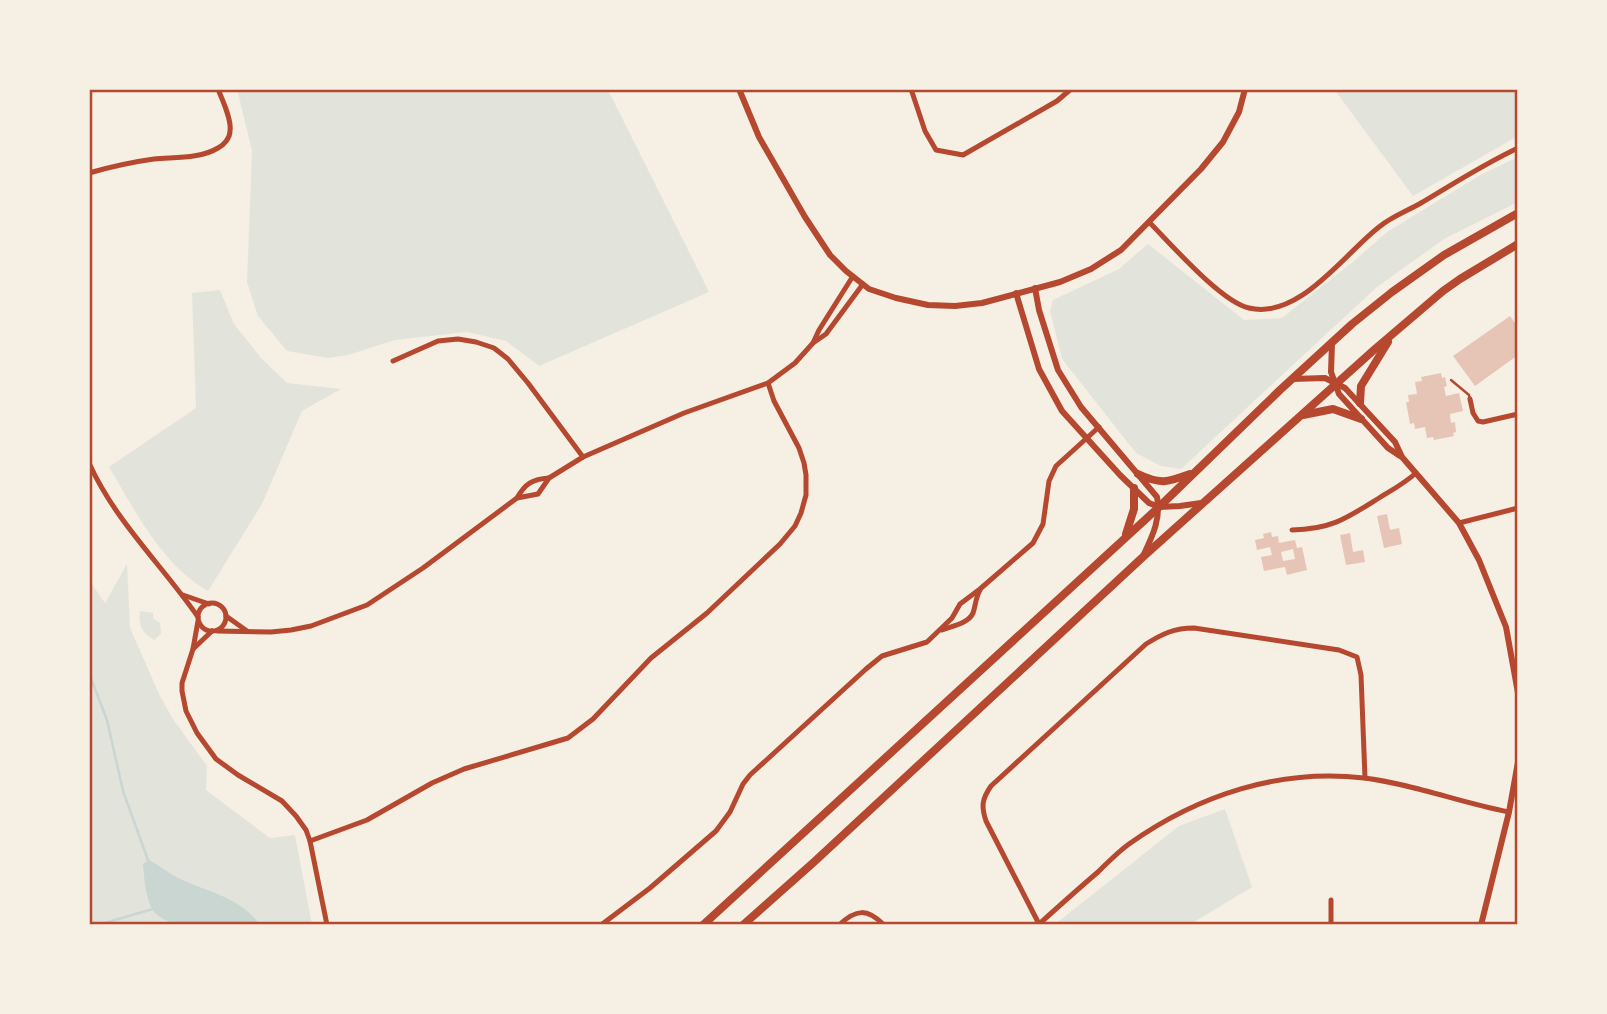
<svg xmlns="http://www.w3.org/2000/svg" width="1607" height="1014" viewBox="0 0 1607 1014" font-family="Poppins,sans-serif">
<rect width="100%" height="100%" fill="#f6efe4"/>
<!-- green -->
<g fill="#e2e4dc">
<path d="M237,89H596L609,92L709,292L539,366L506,341L467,332L395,340L348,355L328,358L287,351L258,316L247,282L252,151Z"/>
<path d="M1334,89H1518V136L1413,196Z"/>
<path d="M1518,157V202L1444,239L1377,287L1181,469L1161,466L1136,453L1062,359L1050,311L1053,300L1119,269L1148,244L1244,320L1282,318L1354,261L1387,232L1482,174Z"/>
<path d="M220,290L234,324L262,359L287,383L341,389L302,411L262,504L208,591C161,564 136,512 109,467L196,408L192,293Z"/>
<path d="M127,564L130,628L160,696L173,719L207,766L206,790L270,838L295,835L312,925H89V580L105,603Z"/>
<path d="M140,611L153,613V618L160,623L161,634L154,640C142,633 138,625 140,611Z"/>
<path d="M1225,809L1252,887L1189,925H1054L1179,826Z"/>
</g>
<!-- water -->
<path fill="#c9d6d2" d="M149,860C159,865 168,873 178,878C207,892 241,897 260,925H174C168,920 161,919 155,913C146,903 144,877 143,864Z"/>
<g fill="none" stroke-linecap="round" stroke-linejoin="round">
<!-- stream -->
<g stroke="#c9d6d2" stroke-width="2.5">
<path d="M89,673L107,720L123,791L149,863"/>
<path d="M98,925L156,908"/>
</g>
</g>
<!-- building -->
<g fill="#e6c5b7" fill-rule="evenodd">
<path d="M1510,316L1518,327V355L1475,386L1453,356Z"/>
<path d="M1441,373L1442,378L1445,377L1447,386L1444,387L1446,396L1459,393L1463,411L1450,414L1451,423L1455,422L1456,432L1453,433L1454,436L1434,440L1433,437L1427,438L1425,427L1415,429L1414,423L1410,424L1406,402H1409L1408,395L1417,394L1415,382L1422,381L1421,377Z"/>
<path d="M1387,514L1390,530L1399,528L1402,544L1384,548L1377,516Z"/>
<path d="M1271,532L1272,537L1278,536L1279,543L1295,540L1297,548L1302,547L1307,570L1287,575L1285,567L1264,571L1261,557L1272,555L1270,547L1257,550L1255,540L1264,538L1263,534ZM1293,549L1295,559L1283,561L1281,552Z"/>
<path d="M1350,533L1353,552L1363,550L1365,562L1346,565L1340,535Z"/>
</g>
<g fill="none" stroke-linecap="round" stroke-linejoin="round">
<!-- service -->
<path stroke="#b5482f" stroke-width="2.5" d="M1451,380L1469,395L1470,399"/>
<!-- minor -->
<g stroke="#b5482f" stroke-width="5">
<path d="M911,89L925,131L936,150L963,155L1057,101L1071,89"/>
<path d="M89,173C110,167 132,162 154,159C174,157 200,159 218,148C224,145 230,138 230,131C232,120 222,99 218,89"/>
<path d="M1149,222C1171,244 1221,302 1249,308C1299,320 1344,254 1379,227C1391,217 1407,211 1421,203C1453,184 1484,164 1518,148"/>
<path d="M813,343L819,330L853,276"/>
<path d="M393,361L438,341L458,339L476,342L494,348L508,359L528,383L583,457"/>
<path d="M1470,399L1473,413L1478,421L1483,422L1518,414"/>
<path d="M89,463C115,521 162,565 198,617"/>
<path d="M517,498C525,484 532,479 549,478"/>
<path d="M1459,523L1518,508"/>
<path d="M1292,530C1332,529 1347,518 1379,498C1392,490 1405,483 1416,473"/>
<path d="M183,595L209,604"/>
<circle cx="212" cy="617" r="14"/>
<path d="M226,616L247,631"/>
<path d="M198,621L193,649L182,683V691L186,711L197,733L216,759L238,775L282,801L296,816L306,830L310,841L327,925"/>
<path d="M942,630C952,626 969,623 973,613C976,605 975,599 980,590"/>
<path d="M217,631L271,632L291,630L311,626L367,605L423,568L517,498L538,494L549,478L583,457L684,413L768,383L795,363L813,343L826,334L863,284"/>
<path d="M193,649L212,631"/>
<path d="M310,841L367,820L432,783L464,769L568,738L593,719L651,658L707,613L780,544L795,526L801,513L806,495V475L804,463L799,448L774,401L768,383"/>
<path d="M1039,924L986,821C981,806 982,799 991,786L1146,644C1162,634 1174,628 1194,628L1339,650L1357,657L1361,675L1365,778"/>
<path d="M601,925L650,888L716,831L730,812L743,784L750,775L866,669L882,656L927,642L952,618L960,604L980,589L1033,543L1043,524L1049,481L1056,466L1099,427"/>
<path d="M839,925C856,909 867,908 884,925"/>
<path d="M1038,925C1058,907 1078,889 1098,872C1108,862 1118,852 1129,844C1198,795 1280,768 1364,778C1413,784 1461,803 1509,812"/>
<path d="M1331,925V900"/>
</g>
<!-- tertiary -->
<g stroke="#b5482f" stroke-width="6">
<path d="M739,89L759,137L805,217L830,255L846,271L869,289L896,298L928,305L955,306L982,303L1060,282L1091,269L1121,250L1201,169L1223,142L1239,112L1245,89"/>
<path d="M1035,288L1039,310L1058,370L1081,407L1157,497C1161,518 1153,535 1144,554"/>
<path d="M1016,293L1039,369L1062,411L1120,475L1149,503L1159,507L1180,506L1201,503"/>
<path d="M1332,343L1331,372L1339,394L1388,448L1400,456"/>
<path d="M1292,379L1325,378L1345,388L1395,442L1402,457L1459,523L1479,560L1506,627L1518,693"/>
<path d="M1481,925L1509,812L1518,762"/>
</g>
<!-- primary -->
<g stroke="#b5482f" stroke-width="8">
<path d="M1360,403L1361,386L1388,342"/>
<path d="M1303,415L1333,409L1361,419"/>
<path d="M1138,474C1161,485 1168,482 1190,474"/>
<path d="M1126,534L1134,509V488"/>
<path d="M703,925L1159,507L1280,390L1352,324L1392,292L1444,255L1518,213"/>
<path d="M743,925L814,862L1144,556L1375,349L1443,291L1460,279L1518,244"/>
</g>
</g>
<!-- border -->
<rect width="1607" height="1014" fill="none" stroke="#f6efe4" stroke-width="182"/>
<rect x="91" y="91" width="1425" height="832" fill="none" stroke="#b5482f" stroke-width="2.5"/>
</svg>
